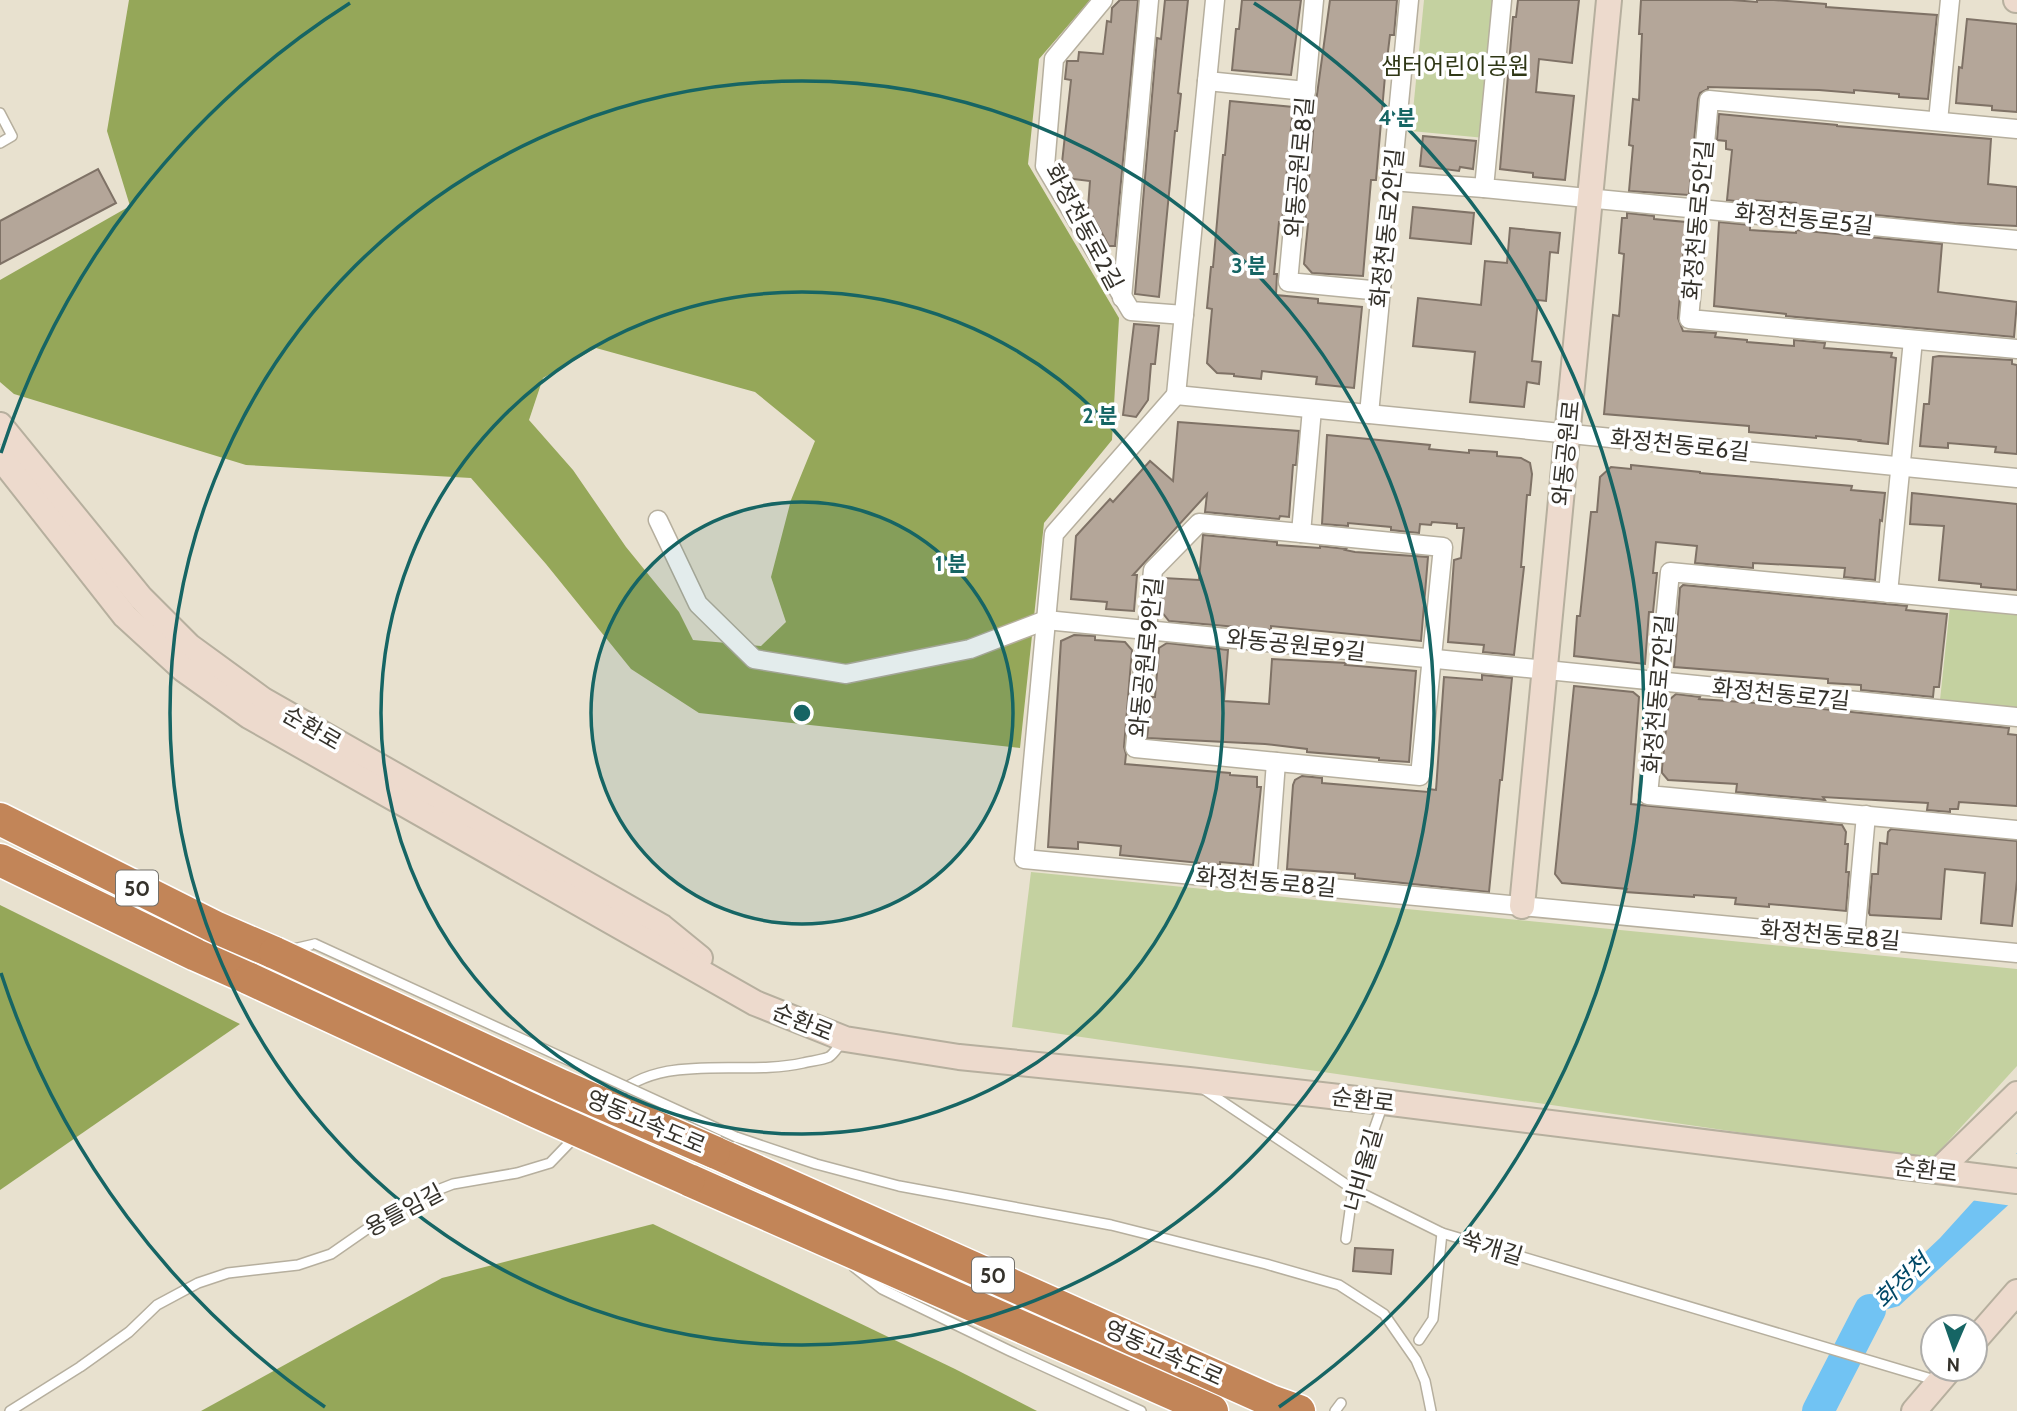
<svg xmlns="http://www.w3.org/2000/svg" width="2017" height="1411" viewBox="0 0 2017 1411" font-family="Cabin,'Noto Sans KR',sans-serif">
<rect width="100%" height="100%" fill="#e8e1cf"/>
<!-- green -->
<g fill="#c4d1a0">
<path d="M1424,0H1498L1485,138L1411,131Z"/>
<path d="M1950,606L2017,613V708L1940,700Z"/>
<path d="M1031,872L2017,969V1066L1931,1160L1012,1027Z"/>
</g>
<!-- forest -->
<g fill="#95a759" fill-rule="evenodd">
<path d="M129,0H1090L1039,59L1028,164L1119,318L1112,440L1044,523L1020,748L699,713L631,669L546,564L471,478L246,465L14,394L0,382V280L130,206L107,131ZM596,348L755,392L815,441L791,500L771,577L786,622L761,646L693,640L679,612L626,547L573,470L529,420L543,378Z"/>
<path d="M0,905L240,1024L0,1190Z"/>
<path d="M653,1224L955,1369L1037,1411H201L442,1278Z"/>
</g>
<!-- water -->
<path fill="#71c3f3" d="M2017,1153V1197L1899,1306L1880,1311L1857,1347L1848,1346L1866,1308L1940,1238Z"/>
<!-- pier -->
<path fill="#e8e1cf" d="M2011,1154H2017V1202L2013,1206L1970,1200Z"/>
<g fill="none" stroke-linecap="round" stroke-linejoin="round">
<!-- river -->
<path stroke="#71c3f3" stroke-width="32" d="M1818,1411L1870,1310"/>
</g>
<!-- building -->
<g fill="#b4a699" stroke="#7f7266" stroke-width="2">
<path d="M1120,0H1138L1115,246H1109L1088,208L1090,181L1066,178L1061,172L1071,80L1065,79L1067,61H1078L1079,52L1103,54L1107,21L1111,22L1112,8Z"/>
<path d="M1165,0H1188L1178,93L1181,94L1177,131H1175L1159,297L1135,294L1157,38L1161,39Z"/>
<path d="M1242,0H1301L1291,75L1232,70L1236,29H1239Z"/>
<path d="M1330,0H1397L1394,35H1390L1385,76L1376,180H1371L1363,276L1312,273L1304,264L1308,224H1305L1315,109Z"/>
<path d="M1518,0H1579L1572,63L1539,59L1536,92L1574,96L1565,180L1533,177V173L1500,169L1513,17H1516Z"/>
<path d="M1641,0H1732L1757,2V0H1774L1826,4V7L1937,15L1928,99L1899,97V94L1854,90V93L1819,90L1708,87V89L1700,93L1698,99L1689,195L1629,191L1633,146L1629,145L1633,99L1639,100L1642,34H1639Z"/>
<path d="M1967,19L2017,24V112L1992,110V106L1956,103L1959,67L1962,68Z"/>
<path d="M1230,101L1293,107L1282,222H1279L1274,274H1277L1276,295L1318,299V303L1362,307L1354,388L1316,384L1317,377L1279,373L1262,371L1261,379L1234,376V374L1217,373L1207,363L1212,309L1207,308L1211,267H1213L1223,155H1225Z"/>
<path d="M1719,114L1837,125V126L1991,139L1988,184L2017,187V226L1955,223L1798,207L1795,206L1796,203L1752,200V203L1727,200L1732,150L1726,149V141L1717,140Z"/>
<path d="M1423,136L1476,141L1473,169L1460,167L1459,171L1420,166Z"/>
<path d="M98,169L116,203L0,264V221Z"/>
<path d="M1413,207L1474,213L1471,244L1410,238Z"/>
<path d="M1627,213L1654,216V219L1686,222L1678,318L1683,331L1716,333L1715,337L1747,340V342L1794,346V340L1825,343L1824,348L1892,353L1891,357L1896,358L1888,444L1859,441L1860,440L1816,436V438L1749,432V426L1604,414L1613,315L1619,316L1624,254L1619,253L1622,218H1627Z"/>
<path d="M1719,222L1750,225V230L1796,233V230L1942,244L1938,292L2017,302L2014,337L1786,316V314L1714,306Z"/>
<path d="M1510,228L1560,233L1558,253L1550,252L1546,301L1538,300L1532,361L1541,362L1539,384L1527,382L1524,407L1470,402L1475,352L1413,346L1418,298L1481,305L1485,261L1507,263Z"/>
<path d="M1134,324L1159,326L1155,364H1151L1148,400L1136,417L1123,415Z"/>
<path d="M1939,356L2012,360V364L2017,365V454L1995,452L1996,447L1948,443V448L1920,446L1924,404H1929L1933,357Z"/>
<path d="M1178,422L1299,431L1296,465H1293L1289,517L1280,516L1279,519L1205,512L1207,494L1133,575H1137L1134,611L1106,609L1107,602L1071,599L1076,536L1110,499L1113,502L1150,461L1173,481Z"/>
<path d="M1327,435L1430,445L1429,449L1469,453V450L1497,452V456L1521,458L1530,463L1532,474L1530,495H1527L1521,567H1524L1514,655L1483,652L1484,645L1448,642L1454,560L1461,558L1464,528H1457V524L1432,522L1431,525L1420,524L1419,533L1391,530V527L1348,523V526L1322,524Z"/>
<path d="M1631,465L1700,472V473L1852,486L1851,490L1885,493L1882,521L1880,520L1875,580L1844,577L1845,568L1753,563V568L1695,563L1697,546L1656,542L1653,573H1657L1653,612H1649L1645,664L1574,656L1577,616H1580L1591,512H1597L1600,477L1611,467L1631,469Z"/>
<path d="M1912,493L2017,504V590L1981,587V584L1939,580L1944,526L1910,524Z"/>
<path d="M1203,535L1277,542V545L1320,548V546L1346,549L1345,550L1355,552L1428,557L1421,641L1271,626V630L1169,621L1161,611L1164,578L1199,580Z"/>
<path d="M1683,585L1907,606L1906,610L1947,614L1939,687H1934L1933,697L1861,690V685L1828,683V679L1674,667L1680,588Z"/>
<path d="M1074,635L1095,636V640L1125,642L1132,650L1124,747L1126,754L1125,764L1230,773V775L1257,777V787H1261L1253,865L1220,862V865L1120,855L1121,846L1078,842V849L1048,847L1061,641Z"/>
<path d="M1167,643L1228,650L1224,701L1269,704L1272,659L1346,663L1345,665L1416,671L1409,762L1379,760V758L1307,752V749L1265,744L1147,738L1152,697H1155L1159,648Z"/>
<path d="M1482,675L1512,678L1502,780H1500L1489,892L1355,878V874L1287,869L1293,785L1295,780L1302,776L1322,778V783L1428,792V789L1436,790L1444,677L1482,680Z"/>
<path d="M1574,686L1633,692L1639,697L1631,804L1842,825L1846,832L1845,844H1848L1846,872H1849L1846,911L1769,904V907L1735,904L1736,898L1694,895V897L1626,892L1627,889L1562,883L1555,874Z"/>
<path d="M1676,694L1700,697L1699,699L1772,704L2009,728L2008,734L2017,735V806L1959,802L1958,809H1950V812L1927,810L1928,803L1823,797L1825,800L1736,792L1737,784L1668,780L1662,773V768L1669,700Z"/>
<path d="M1891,829L2017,841V880L2012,926L1981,923L1985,873L1945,869L1941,919L1870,915L1869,913L1872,874H1878L1880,843L1887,844L1888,832Z"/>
<path d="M1355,1248L1393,1250L1391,1274L1353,1271Z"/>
</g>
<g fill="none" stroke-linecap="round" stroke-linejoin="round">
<defs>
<g id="lane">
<path d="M0,113L12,136L0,143"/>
<path d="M289,950L315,944"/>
<path d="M1202,1088L1353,1189L1442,1233L1938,1381"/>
<path d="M612,1099C660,1050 742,1077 803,1063C811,1061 822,1060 829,1057C834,1054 839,1045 843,1041"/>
<path d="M736,1137L816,1164L899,1186L1111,1225L1266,1264L1339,1285L1384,1314L1416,1360L1425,1381L1431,1411"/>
<path d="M1346,1239L1353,1189L1383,1104"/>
<path d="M854,1267L882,1289L1010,1351L1141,1411"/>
<path d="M1419,1340L1433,1319L1442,1233"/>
<path d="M10,1411L80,1367L129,1332L157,1305L198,1283L228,1273L298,1265L331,1254L390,1213L417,1198L453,1184L517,1173L550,1163L575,1137"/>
<path d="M1335,1411L1341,1403"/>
</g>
<g id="street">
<path d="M1103,0L1054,59L1045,166L1131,311L1184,315"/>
<path d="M1314,0L1288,282L1381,291"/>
<path d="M1502,0L1484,188L2017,240"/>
<path d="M1207,81L1306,91"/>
<path d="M1938,121L1950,0"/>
<path d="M2017,129L1709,100L1689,319L2017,349"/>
<path d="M1391,181L1484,188"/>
<path d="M1122,298L1149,0"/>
<path d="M1176,395L1054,534L1024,859L2017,953"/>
<path d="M1176,395L2017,478"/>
<path d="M1176,395L1215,0"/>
<path d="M1369,414L1409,0"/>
<path d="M658,520L698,604L754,659L846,674L970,649L1046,620L2017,717"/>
<path d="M1199,523L1443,547L1420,776L1135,748L1153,570Z"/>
<path d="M1301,533L1312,409"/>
<path d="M1888,593L1913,340"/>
<path d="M2017,605L1670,572L1648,795L2017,830"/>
<path d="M1267,882L1276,762"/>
<path d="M1855,937L1866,815"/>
</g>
<g id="secondary">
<path d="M2016,0H2017"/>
<path d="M0,425L141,598L189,646L263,700L662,927L700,958"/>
<path d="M0,457L125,616L183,669L249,716L755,1003L845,1039L959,1057L1189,1080L1383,1102L2017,1181"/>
<path d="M1522,906L1609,0"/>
<path d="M1939,1170L2017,1094"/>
<path d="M1975,1340L2017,1292"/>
<path d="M1914,1411L1950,1369"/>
</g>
<g id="highway">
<path d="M0,819L217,928L275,953"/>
<path d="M0,860L196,955L250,979"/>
<path d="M714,1152L1271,1401L1299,1411"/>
<path d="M689,1180L1212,1411"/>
</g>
</defs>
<!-- lane casing -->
<use href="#lane" stroke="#b6af9e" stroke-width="12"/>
<!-- street casing -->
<use href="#street" stroke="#b6af9e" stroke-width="21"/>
<!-- secondary casing -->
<use href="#secondary" stroke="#b6af9e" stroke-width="28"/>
<!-- highway casing -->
<use href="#highway" stroke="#fff" stroke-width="35"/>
<!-- lane -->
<use href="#lane" stroke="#fff" stroke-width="9"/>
<!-- street -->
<use href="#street" stroke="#fff" stroke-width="18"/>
<!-- secondary -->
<use href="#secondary" stroke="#eddacd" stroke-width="24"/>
<!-- highway -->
<use href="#highway" stroke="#c28558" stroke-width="32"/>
<defs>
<path id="lane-bridge" d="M315,944L736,1137"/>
<g id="highway-bridge">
<path d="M275,953L562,1086L714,1152"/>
<path d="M250,979L537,1112L689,1180"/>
</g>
</defs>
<!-- lane-bridge casing -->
<use href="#lane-bridge" stroke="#b6af9e" stroke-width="12" stroke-linecap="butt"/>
<!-- highway-bridge casing -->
<use href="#highway-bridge" stroke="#fff" stroke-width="35" stroke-linecap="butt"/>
<!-- lane-bridge -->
<use href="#lane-bridge" stroke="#fff" stroke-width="9"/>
<!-- highway-bridge -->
<use href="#highway-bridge" stroke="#c28558" stroke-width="32"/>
</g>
<!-- distance rings -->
<circle cx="802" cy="713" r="211" fill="#166564" fill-opacity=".12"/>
<g fill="none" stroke="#166564" stroke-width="3.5">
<circle cx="802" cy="713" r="211"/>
<circle cx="802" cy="713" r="421"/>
<circle cx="802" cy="713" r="632"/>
<path d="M325 1407A842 842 0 0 1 1 973M1 453A842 842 0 0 1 350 3M1254 3A842 842 0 0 1 1279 1407"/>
</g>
<g text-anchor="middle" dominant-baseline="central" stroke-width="7" stroke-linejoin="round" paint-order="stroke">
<!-- shield labels -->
<g fill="#fff" stroke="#72706b" stroke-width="2">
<rect x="116" y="870.5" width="42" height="35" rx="5"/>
<rect x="972" y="1257.5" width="42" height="35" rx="5"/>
</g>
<g font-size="21" font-weight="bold" fill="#35322b">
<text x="137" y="888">50</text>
<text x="993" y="1275">50</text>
</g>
<!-- park labels -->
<g font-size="23" fill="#2f3715" stroke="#fff">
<text x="1455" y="66">샘터어린이공원</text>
</g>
<!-- street labels -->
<g font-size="23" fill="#35322b" stroke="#fff">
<text transform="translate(1299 167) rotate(-85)">와동공원로8길</text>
<text transform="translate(1804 219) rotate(6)">화정천동로5길</text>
<text transform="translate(1698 220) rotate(-85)">화정천동로5안길</text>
<text transform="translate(1084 227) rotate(62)">화정천동로2길</text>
<text transform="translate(1387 228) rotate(-84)">화정천동로2안길</text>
<text transform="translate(1680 445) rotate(6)">화정천동로6길</text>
<text transform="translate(1566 453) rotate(-84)">와동공원로</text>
<text transform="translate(1296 645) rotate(6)">와동공원로9길</text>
<text transform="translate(1146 657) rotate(-84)">와동공원로9안길</text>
<text transform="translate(1658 694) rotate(-85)">화정천동로7안길</text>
<text transform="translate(1781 694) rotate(6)">화정천동로7길</text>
<text transform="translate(312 728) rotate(30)">순환로</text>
<text transform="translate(1266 882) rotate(5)">화정천동로8길</text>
<text transform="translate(1830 935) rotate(5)">화정천동로8길</text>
<text transform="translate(803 1022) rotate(22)">순환로</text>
<text transform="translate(1363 1100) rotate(7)">순환로</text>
<text transform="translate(646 1122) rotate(23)">영동고속도로</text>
<text transform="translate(1363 1170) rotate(-74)">너비울길</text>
<text transform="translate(1926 1170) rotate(7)">순환로</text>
<text transform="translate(404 1210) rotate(-28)">용틀임길</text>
<text transform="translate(1492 1248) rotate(17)">쑥개길</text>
<text transform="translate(1164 1353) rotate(24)">영동고속도로</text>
</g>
<!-- water labels -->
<g font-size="24" font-style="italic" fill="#024968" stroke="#fff">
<text transform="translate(1902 1281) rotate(-44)">화정천</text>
</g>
</g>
<circle cx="802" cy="713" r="10" fill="#166564" stroke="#fff" stroke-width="3.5"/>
<g font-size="21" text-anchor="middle" font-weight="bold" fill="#166564" stroke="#fff" stroke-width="7" stroke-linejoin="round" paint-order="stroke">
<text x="1397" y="125">4 분</text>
<text x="1249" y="273">3 분</text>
<text x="1100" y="423">2 분</text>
<text x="951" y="571">1 분</text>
</g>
<!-- north arrow -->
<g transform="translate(1954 1348) rotate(182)"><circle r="33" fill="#ffffff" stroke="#aeadaa" stroke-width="2"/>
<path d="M0-5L12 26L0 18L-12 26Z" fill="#166564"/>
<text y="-10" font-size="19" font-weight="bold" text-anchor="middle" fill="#35322b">N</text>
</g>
</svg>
